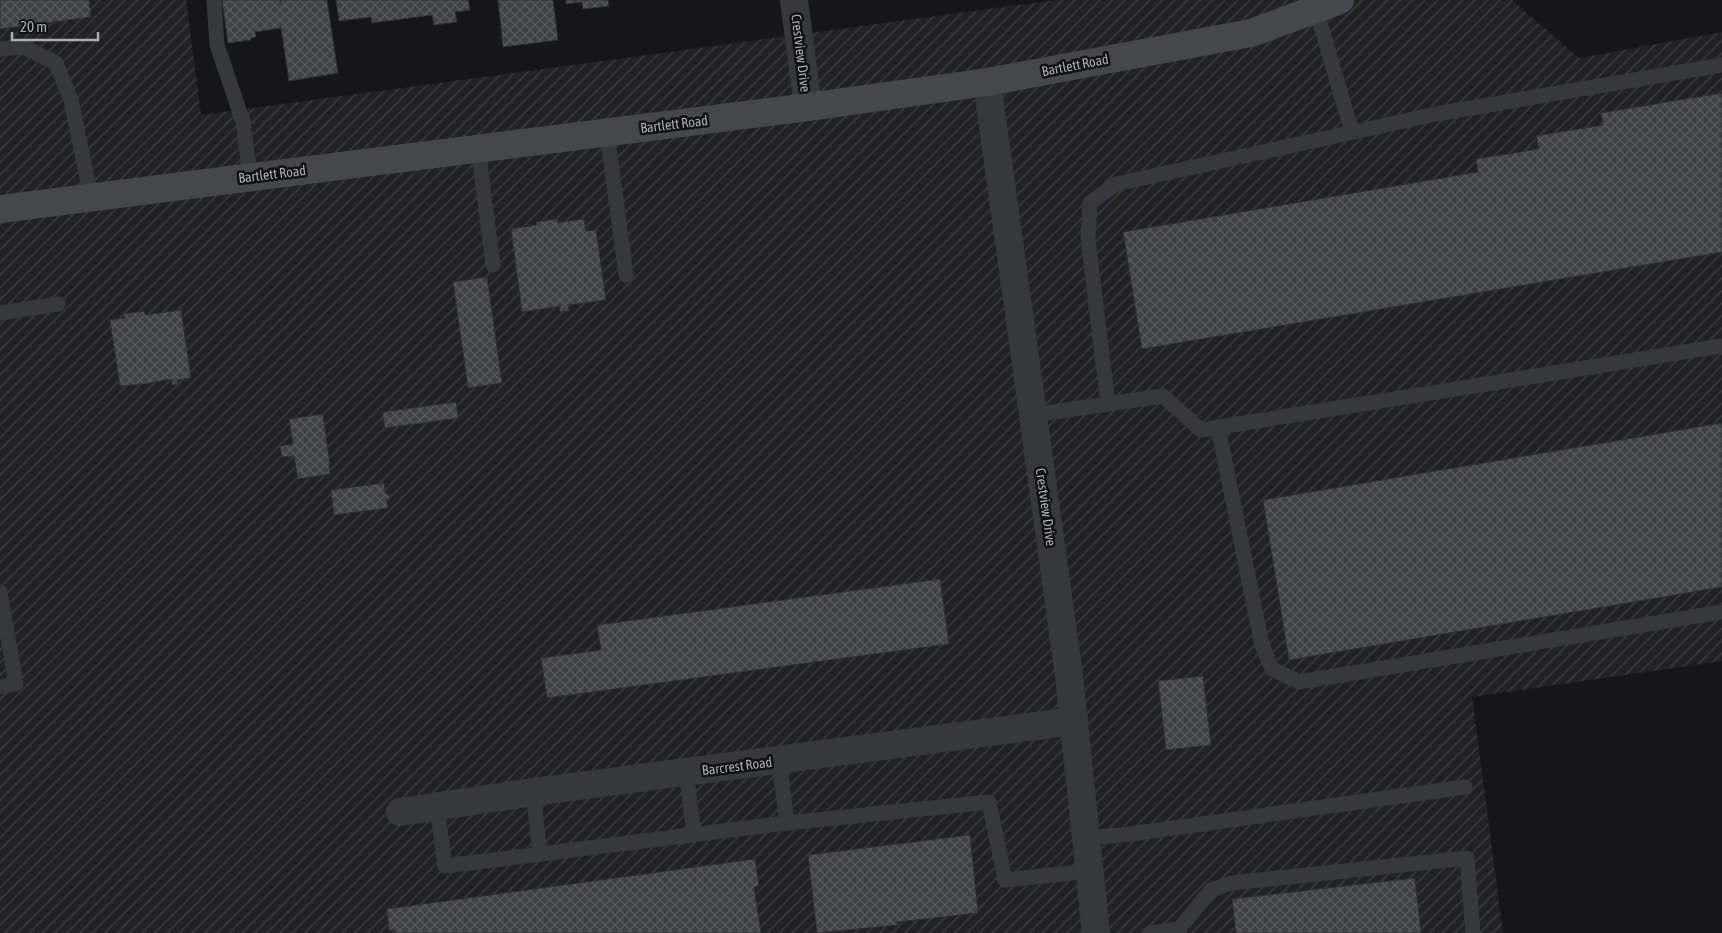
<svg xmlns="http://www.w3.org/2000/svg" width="1722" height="933" viewBox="0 0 1722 933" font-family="'Asap Condensed',sans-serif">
<defs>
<pattern id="industrial-furrows" width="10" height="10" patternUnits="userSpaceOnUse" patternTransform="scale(1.25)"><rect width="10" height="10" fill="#222225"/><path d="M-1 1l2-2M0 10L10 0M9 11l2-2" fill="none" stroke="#3f3f43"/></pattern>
<pattern id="building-cross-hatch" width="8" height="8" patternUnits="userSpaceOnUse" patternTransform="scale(1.25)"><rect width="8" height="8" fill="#404145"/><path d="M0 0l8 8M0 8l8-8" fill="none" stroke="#595a5e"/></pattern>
</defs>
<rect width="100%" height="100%" fill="#161618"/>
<!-- industrial -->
<path fill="url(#industrial-furrows)" d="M0,0H186L201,115L1056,0H1512L1579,58L1722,32V661L1472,697L1503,933H0Z"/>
<!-- building -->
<g fill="url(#building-cross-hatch)" stroke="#303034">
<path d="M0,0H89L91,17L0,29Z"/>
<path d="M222,0H280L281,4V0H327L338,73L289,81L281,28L255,32L256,37L251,38V40L228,43Z"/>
<path d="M336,0H468L470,10L455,12L457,22L434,25L432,15L372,23L371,17L339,21Z"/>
<path d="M498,0H553L558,40L503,47Z"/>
<path d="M566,0H608L609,6L583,9L582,2L566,4Z"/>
<path d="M1722,93V252L1142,349L1123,232L1478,172L1476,159L1539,149L1536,136L1603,125L1601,113Z"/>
<path d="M557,219L558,223L584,219L586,231L596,230L606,300L568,305L569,311L560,312V306L522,312L511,229L537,225L536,222Z"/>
<path d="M487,277L502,383L468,388L453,282Z"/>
<path d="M181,310L191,378L177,380L178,384L172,385V379L144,384L120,386L110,320L124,318V314L144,311L145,315Z"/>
<path d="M456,402L458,418L385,428L384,422H383V412Z"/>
<path d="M323,414L330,466H329L330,474L298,479L294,456L282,457L280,446L293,444L289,419Z"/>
<path d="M1722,423V587L1289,660L1263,500Z"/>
<path d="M384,483L386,494H389L390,499H386L388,508L334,515L331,490Z"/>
<path d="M940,579L949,644L547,698L541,658L601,650L597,625Z"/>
<path d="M1203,676L1211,745L1166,750L1158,681Z"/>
<path d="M970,835L978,913L897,922V925L817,933L808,855Z"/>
<path d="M755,859L759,886L754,887L761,933H395L394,930H389L387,909Z"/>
<path d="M1415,878L1421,933H1236L1232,899Z"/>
</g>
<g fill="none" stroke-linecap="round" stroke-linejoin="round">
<!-- service -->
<g stroke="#37383d" stroke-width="15">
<path d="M214,0L217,45L243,122L250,177"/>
<path d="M1316,9L1352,132"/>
<path d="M0,49L24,47L56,63L71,100L91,197"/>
<path d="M607,132L626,275"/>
<path d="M478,148L493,265"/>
<path d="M0,313L58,304"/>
<path d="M1108,404L1088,239L1090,203L1116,184L1436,114L1722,65"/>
<path d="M1033,415L1163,396L1201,430L1722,346"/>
<path d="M1218,427L1262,645L1272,669L1299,682L1722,612"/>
<path d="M0,592L16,684L0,687"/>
<path d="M686,772L694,834"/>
<path d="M533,792L540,854"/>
<path d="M437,806L445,866L787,823L779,760"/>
<path d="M787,823L989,802L1005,880L1090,871"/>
<path d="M1086,838L1131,834L1465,787"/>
<path d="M1150,933L1179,929L1211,890L1231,883L1467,858L1473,933"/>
</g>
<!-- minor -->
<g stroke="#37383d" stroke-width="28">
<path d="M794,0L808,107"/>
<path d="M987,82L1069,676L1096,933"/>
<path d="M400,812L533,792L1074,721"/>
</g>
<!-- secondary -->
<path stroke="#45474d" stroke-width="28" d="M0,209L808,107L987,82L1251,33L1340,0"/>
</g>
<g text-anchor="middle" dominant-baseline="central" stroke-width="5" stroke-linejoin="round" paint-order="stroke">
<!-- street labels -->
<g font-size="14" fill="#a8adb8" stroke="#111113">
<text transform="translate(801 53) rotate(83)">Crestview Drive</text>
<text transform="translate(1075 65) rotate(-11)">Bartlett Road</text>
<text transform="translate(674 124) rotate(-7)">Bartlett Road</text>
<text transform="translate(272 174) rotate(-7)">Bartlett Road</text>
<text transform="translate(1046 507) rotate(82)">Crestview Drive</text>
<text transform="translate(737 766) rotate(-7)">Barcrest Road</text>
</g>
</g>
<!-- scale -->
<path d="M12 32v8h86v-8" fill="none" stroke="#a8adb8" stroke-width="2.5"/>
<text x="20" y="32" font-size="15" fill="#a8adb8" stroke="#111113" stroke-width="4" paint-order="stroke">20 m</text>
</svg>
